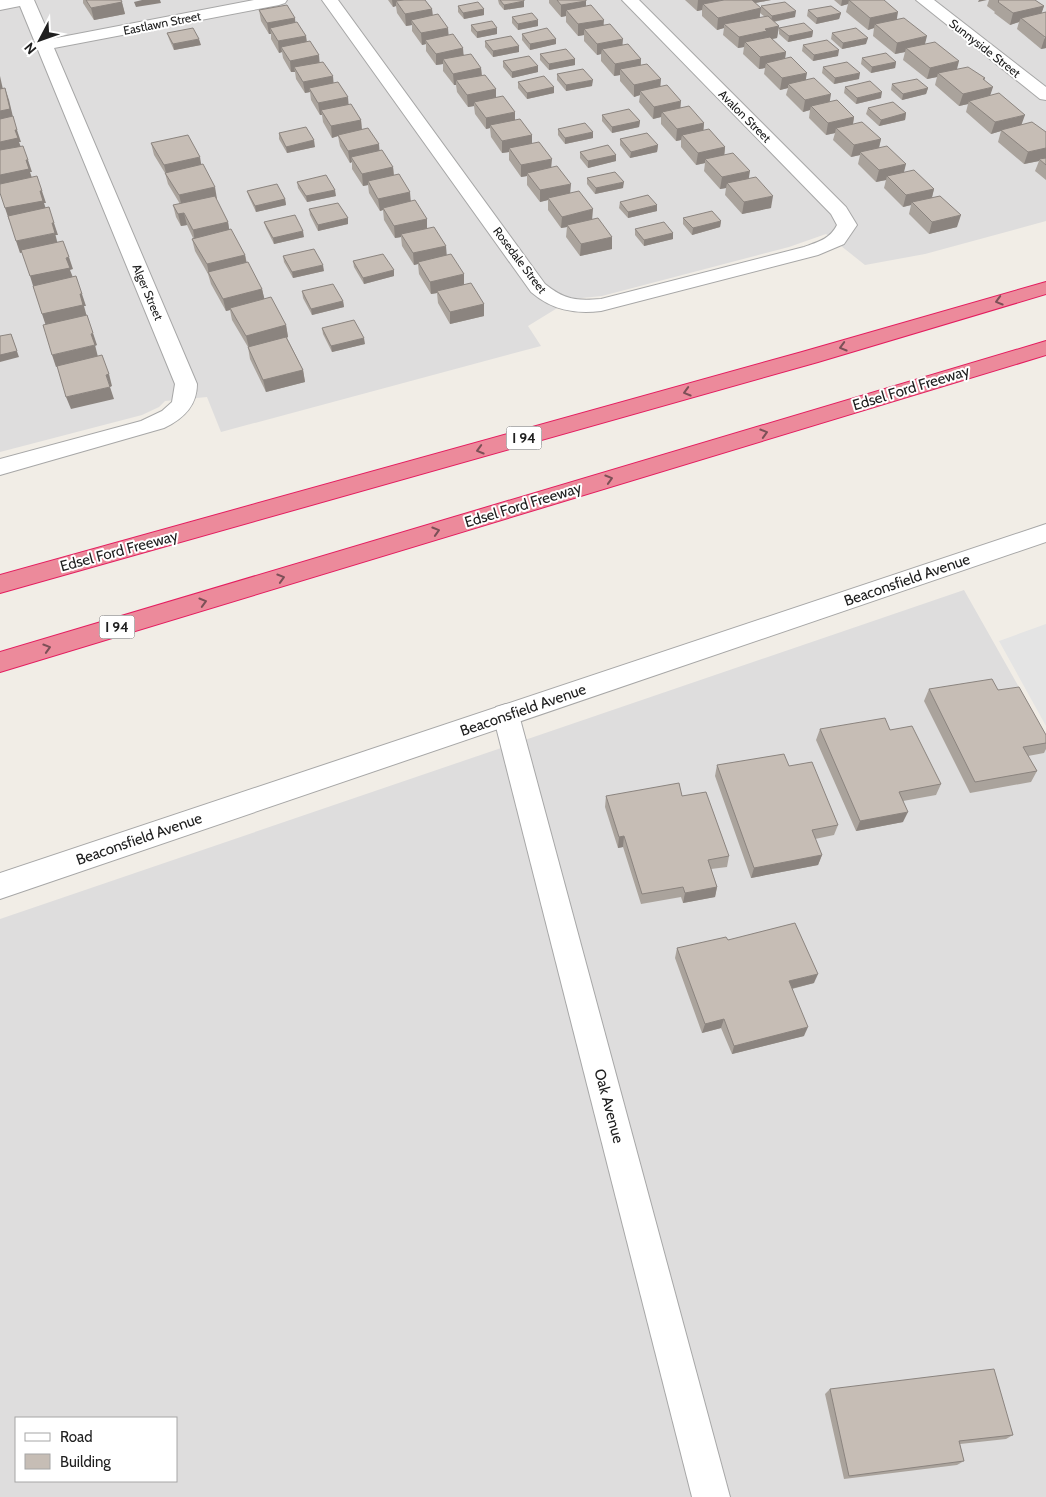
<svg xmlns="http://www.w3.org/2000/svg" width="1046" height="1497" viewBox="0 0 1046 1497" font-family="Cabin,sans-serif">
<rect width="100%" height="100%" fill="#f1ede6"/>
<!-- residential -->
<g fill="#dedddd" fill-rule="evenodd">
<path d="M0,0H1046V221L925,254L865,265L826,234L789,247L602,296L572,299L528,326L541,346L221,432L207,397L165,401L159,407L142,415L0,452Z"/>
<path d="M964,590L1046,735V1497H0V919ZM16,1418H176V1481H16Z"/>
</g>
<!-- parking -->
<path fill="#e4e4e4" d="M1046,624V726L999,641Z"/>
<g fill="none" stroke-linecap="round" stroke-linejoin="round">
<defs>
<g id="minor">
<path d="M0,0H34L51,39L254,0H287L285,3L279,5L54,48L197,384C197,406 183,419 164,428L0,475V459L141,421L162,411L172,402L175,384L20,6L0,10Z"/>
<path d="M322,0H338L545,284C565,300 576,301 601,299L804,247C818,242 830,239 837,225L831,214L622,0H639L846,207L857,225L844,244L818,255L601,311C574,314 552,310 531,292Z"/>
<path d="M916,0H934L1046,87V100L1040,99Z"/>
<path d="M506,704L516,707L519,715L730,1497H692L493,715L496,707Z"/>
</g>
<path id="tertiary" d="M1046,524V542L0,899V873Z"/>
<g id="motorway">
<path d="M1046,282V294L818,362L0,593V575L802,352Z"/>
<path d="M1046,341V355L0,672V652Z"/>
</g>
</defs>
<!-- minor casing -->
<use href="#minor" stroke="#a7a7a7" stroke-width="2"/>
<!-- tertiary casing -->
<use href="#tertiary" stroke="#a7a7a7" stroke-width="2"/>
<!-- motorway casing -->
<use href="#motorway" stroke="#e41d5f" stroke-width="2"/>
<!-- minor -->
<use href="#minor" fill="#fff" fill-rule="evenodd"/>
<!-- tertiary -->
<use href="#tertiary" fill="#fff" fill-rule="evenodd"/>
<!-- motorway -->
<use href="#motorway" fill="#ec8a9b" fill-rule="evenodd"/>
</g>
<!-- wall -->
<g fill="#aaa39c" fill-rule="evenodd">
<path d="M83,0H121L125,14L94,20L83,3Z"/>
<path d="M388,0H425L432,9L433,16L464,55L481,68L482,75L496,98L515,120L532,135V143L570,193L592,219L612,249L580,256L566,237L567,227L561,228L548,210V200L540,202L527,185V176L521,177L509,160V152L502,153L491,137L490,128L486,129L475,114L474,106L468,107L457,92L456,85H454L443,71V64L436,65L426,51V44L422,45L412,31V25L406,26L397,13L396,6L393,7Z"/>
<path d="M498,0H524V7L504,10L499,4Z"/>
<path d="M549,0H586V6L623,45L641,59V65L681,108L704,123L703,131L725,147L724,155L748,178L771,208L742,214L725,195L726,188L720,189L704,171L705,163L696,165L681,147V140L676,141L661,124V117L653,119L639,102L640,95L634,97L620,81V75L614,76L601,61V54L597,55L584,41V35L578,36L566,22V16L561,17L549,3Z"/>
<path d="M685,0H771L755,3L761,8V6L795,17L774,22L779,26L777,38L772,39L786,52L785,59L829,102L854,117L853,124L881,139L879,148L904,172L934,189L932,197L957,227L929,234L909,214L911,205L903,207L884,188L886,180L876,182L858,164L860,155L851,157L833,140L835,133L826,135L809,118L810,110L803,112L786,95L788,88L780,90L764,74L765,68L759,69L743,54L744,47L738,48L723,35L724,28L717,30L702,16V10L697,11ZM760,13L765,17L760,18Z"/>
<path d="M834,0H884L897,20L925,44L957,69L984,80L990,96L1022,125L1046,132V180L1035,171L1039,161L1024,164L998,142L1001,131L991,134L966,112L968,104L959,106L935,85L937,77L927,79L903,60L905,52L895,54L873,36L874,28L868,30L846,12L848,4L841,6Z"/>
<path d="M989,0H1035L1044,6L1041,13L1046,48L1041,49L1017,29L1019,22L1010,25L994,13L995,12L987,6Z"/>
<path d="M458,6L484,15L464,19L458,12Z"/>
<path d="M259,10L295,18V23L306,36L307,42L319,62L349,105L361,120L362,130L393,167L394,175L411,201L427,219V228L446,255L464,284L484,304V316L450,324L438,303L437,293L431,294L419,274L418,264L414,265L402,246L401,237L395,238L384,220L383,210L380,211L369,193L368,185L363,186L352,169V162L350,163L340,146L338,136L332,138L323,122L322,115H320L311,100L310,92L305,93L296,79L295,72H291L283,58L282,52L279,53L271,39V34H269L261,21Z"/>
<path d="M808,10L841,13L839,19L816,24L807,16Z"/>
<path d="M512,17L538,26L518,30L512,23Z"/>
<path d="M471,25L497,34L477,38L471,31Z"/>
<path d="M779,28L813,31L812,37L788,42L779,34Z"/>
<path d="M167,33L201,45L174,50L169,39Z"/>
<path d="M832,33L866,44L842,49L831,39Z"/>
<path d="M522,34L556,44L530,50L522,40Z"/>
<path d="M485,41L519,52L493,57L485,47Z"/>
<path d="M803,45L838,56L813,61L802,51Z"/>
<path d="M540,54L575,59V65L549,70L540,60Z"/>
<path d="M862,58L896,62L895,68L871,73L861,64Z"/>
<path d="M503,61L538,66V72L512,78L503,67Z"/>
<path d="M823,67L859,79L834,84L822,73Z"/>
<path d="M557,74L592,86L566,91L557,80Z"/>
<path d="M518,82L554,87V93L527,99L518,88Z"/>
<path d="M892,84L928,88L926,94L902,100L891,90Z"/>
<path d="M845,87L881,98L856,104L844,93Z"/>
<path d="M868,108L906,113L905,120L879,126L866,114Z"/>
<path d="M602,115L640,121L639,127L612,133L602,121Z"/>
<path d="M558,129L593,138L565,144L558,135Z"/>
<path d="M279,133L315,147L287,153L279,139Z"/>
<path d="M620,139L658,145L657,152L630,158L620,145Z"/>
<path d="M151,143L201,164L217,199H216L228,222L229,230L245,255L247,263L262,289L264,299L286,325L288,337L287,338L303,370L305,382L266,392L250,359L248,347L232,320L230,310L226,311L211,284L208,274L195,251L192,239L193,238L187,225L181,226L176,217L173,205L180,204L168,184L165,173L154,155Z"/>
<path d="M580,152L616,155V161L588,168L580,158Z"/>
<path d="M587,178L623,188L595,194L587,184Z"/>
<path d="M297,182L336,196L307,202L298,188Z"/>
<path d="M247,191L285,199L286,205L256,212L249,197Z"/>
<path d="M620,202L657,211L628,218L619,208Z"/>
<path d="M309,209L348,224L318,231L310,215Z"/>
<path d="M683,218L721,221L720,227L692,235L683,224Z"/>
<path d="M264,222L304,237L274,244L266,228Z"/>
<path d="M635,229L673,233V239L644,246L635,235Z"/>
<path d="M283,256L324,271L293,278L284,262Z"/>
<path d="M353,261L394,276L364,284L354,267Z"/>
<path d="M302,291L343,301L344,307L312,315L303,298Z"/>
<path d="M322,328L365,344L332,352L323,334Z"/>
<path d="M929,689L998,690L1046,735V749L1044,753L1028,756L1037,771L1031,782L970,793L924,701Z"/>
<path d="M820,729L890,730L941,784L936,795L903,801V822L856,831L816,740Z"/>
<path d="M717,765L789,766L838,825L834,835L815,839L822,855L818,865L751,878L715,776Z"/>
<path d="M606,796H682L729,856L727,867L711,869L717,887L715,897L683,903L681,897L641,904L623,847L618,848L605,807Z"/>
<path d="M728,940L814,983L792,989L804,1036L732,1054L721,1028L702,1033L675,958L677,948Z"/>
<path d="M830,1389L1013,1435L1006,1439L960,1444L964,1461L957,1465L844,1479L825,1394Z"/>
</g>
<!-- shaded-wall -->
<g fill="#8b847f">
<path d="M142,0H160L161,3L136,7L134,2Z"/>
<path d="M392,0H419L396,1V6L393,7Z"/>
<path d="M698,0H738L703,4L702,10L697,11Z"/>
<path d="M751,0H771L750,4Z"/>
<path d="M842,0H868H849L848,4L841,6Z"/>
<path d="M979,0H987L978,2Z"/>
<path d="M524,1V7L504,10V5Z"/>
<path d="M586,1V12L566,10V16L561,17V5Z"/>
<path d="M122,2L125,14L94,20L91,8Z"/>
<path d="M1044,6L1040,18H1021L1019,22L1010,25L1013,13Z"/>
<path d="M761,8L759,20L724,24V28L717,30L718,18Z"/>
<path d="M432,9L433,21L411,20L412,25L406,26L405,14Z"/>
<path d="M484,9V15L464,19L463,13Z"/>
<path d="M796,11L795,17L771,22L772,16Z"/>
<path d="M898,12L896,24H875L874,28L868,30L870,18Z"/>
<path d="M841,13L839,19L816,24L817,18Z"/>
<path d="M295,18L296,29L270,28L271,34H269L267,23Z"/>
<path d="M538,20V26L518,30V24Z"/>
<path d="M604,20L603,31L584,29V35L578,36V24Z"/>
<path d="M779,26L777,38L766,40L745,42L744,47L738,48L739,37L765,29Z"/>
<path d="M448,28L449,39L425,40L426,44L422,45L421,33Z"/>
<path d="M497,28V34L477,38V32Z"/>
<path d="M813,31L812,37L788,42L789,36Z"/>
<path d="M306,36L307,47H281L282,52L279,53L278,41Z"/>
<path d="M927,36L924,48H906L905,52L895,54L897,43Z"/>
<path d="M1045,37H1046V48L1041,49Z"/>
<path d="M868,38L866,44L842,49L843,43Z"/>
<path d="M199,39L201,45L174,50L173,44Z"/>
<path d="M556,39V44L530,50V44Z"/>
<path d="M623,39L622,50L602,49L601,54L597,55V44Z"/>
<path d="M519,46V52L493,57V51Z"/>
<path d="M463,48L464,60L443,59V64L436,65V54Z"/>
<path d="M839,50L838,56L813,61L814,55Z"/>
<path d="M786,52L784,64L766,63L765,68L759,69L760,57Z"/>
<path d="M319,55L320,67H294L295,72H291L290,61Z"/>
<path d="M575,59V65L549,70V64Z"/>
<path d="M641,59L640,71L620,69V75L614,76L615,64Z"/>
<path d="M959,61L956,73H938L937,77L927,79L930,68Z"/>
<path d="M896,62L895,68L871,73L872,67Z"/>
<path d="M538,66V72L512,78V72Z"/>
<path d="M481,68L482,80H456V85H454L453,74Z"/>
<path d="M807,73L805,84H788V88L780,90L782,78Z"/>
<path d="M860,73L859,79L834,84L835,78Z"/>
<path d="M0,76L4,94H0Z"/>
<path d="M333,76L334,88H309L310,92L305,93L303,82Z"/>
<path d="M985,78L981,90L993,87L989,99L969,101L968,104L959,106L963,94L983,79Z"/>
<path d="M661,79L660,91H640V95L634,97V85Z"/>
<path d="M593,80L592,86L566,91V85Z"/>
<path d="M554,87V93L527,99V93Z"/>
<path d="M5,88L9,100L14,121L0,124V111Z"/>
<path d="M928,88L926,94L902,100L903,94Z"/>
<path d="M496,89V101L474,102V106L468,107L467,95Z"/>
<path d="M882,92L881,98L856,104L857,98Z"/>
<path d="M831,94L829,106H811L810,110L803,112L805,100Z"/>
<path d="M348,97L349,109L321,110L322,115H320L318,103Z"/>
<path d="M681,101L680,113L662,112L661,117L653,119L654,107Z"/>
<path d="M515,112V123L490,125V128L486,129V118Z"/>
<path d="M906,113L905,120L879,126L881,120Z"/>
<path d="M1025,115L1021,126L1001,130V131L991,134L995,122Z"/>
<path d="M854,117L852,129L836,128L835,133L826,135L828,123Z"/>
<path d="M361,120L362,132L338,135V136L332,138L331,126Z"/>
<path d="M640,121L639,127L612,133V127Z"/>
<path d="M704,123L703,135H682L681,140L676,141L677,129Z"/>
<path d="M15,130H17L21,142H19L22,150L0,155V142Z"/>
<path d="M593,132V138L565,144V138Z"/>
<path d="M532,135V147L509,148V152L502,153V141Z"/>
<path d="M881,139L878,151L860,152V155L851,157L854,145Z"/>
<path d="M314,140L315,147L287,153L286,147Z"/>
<path d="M379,144L380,156L351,157L352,162L350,163L348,151Z"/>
<path d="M658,145L657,152L630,158L631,152Z"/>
<path d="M725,147L724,159H705V163L696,165L698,153Z"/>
<path d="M1046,148V159H1039V161L1024,164L1028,152Z"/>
<path d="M616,155V161L588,168V161Z"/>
<path d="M200,157L202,169L167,177L164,165Z"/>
<path d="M552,159L551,170L527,173V176L521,177V165Z"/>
<path d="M26,160H28L32,172H30L33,181L0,187V175Z"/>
<path d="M906,164L903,176H887L886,180L876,182L879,170Z"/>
<path d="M393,167L394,179L368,181V185L363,186L362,174Z"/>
<path d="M750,171L748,183H727L726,188L720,189L722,177Z"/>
<path d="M624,182L623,188L595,194L596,188Z"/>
<path d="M571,184L570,195L548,198V200L540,202V190Z"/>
<path d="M215,187L217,199L182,207L179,195Z"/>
<path d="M934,189L931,201L912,202L911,205L903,207L906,195Z"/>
<path d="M335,190L336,196L307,202L306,196Z"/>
<path d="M40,191H42L46,203H44L47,212L9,220L5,208Z"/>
<path d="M410,192L411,204L383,208V210L380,211L378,199Z"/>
<path d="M773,196L771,208L742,214L744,202Z"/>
<path d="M285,199L286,205L256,212L255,206Z"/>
<path d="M657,205V211L628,218V212Z"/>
<path d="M593,209L592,221L567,225V227L561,228L562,217Z"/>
<path d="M184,213L187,225L181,226L178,214Z"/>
<path d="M961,215L957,227L929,234L932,222Z"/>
<path d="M348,218V224L318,231V225Z"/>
<path d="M427,219V231L401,234V237L395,238L394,226Z"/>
<path d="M721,221L720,227L692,235L693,228Z"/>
<path d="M228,222L230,234L195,242L193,230Z"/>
<path d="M52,223H54L58,235H55Z"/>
<path d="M303,231L304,237L274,244L273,238Z"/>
<path d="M55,233L58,245L20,253L16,241Z"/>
<path d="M673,233V239L644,246V240Z"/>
<path d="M612,237V249L580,256L581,244Z"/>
<path d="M446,246L447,258L418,262V264L414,265L413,253Z"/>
<path d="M245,255L247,267L209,274L207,264Z"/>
<path d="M69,257L73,269L70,270L74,280L34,289L30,276Z"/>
<path d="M323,265L324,271L293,278L292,272Z"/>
<path d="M394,270V276L364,284L363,278Z"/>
<path d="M464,274V286L437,291V293L431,294L430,282Z"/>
<path d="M262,289L265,301L230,308V310L226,311L223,299Z"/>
<path d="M80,294H82L86,306H84L87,317L46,326L42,314Z"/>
<path d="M343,301L344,307L312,315L311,309Z"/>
<path d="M484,304V316L450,324V312Z"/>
<path d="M286,325L288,337L249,348L246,336Z"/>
<path d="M93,333L97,345L95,346L91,334Z"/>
<path d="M11,334L19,357L0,362V355Z"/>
<path d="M364,338L365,344L332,352L331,346Z"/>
<path d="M95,345L98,357L56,367L52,355Z"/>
<path d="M303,370L305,382L266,392L263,380Z"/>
<path d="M109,374L112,386L110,387L106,375Z"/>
<path d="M110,387L114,399L71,409L66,397Z"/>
<path d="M908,812L903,822L856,831L860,821Z"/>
<path d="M624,836L623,847L618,848L619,837Z"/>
<path d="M822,855L818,865L751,878L754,868Z"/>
<path d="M717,887L715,897L683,903L685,893Z"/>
<path d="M818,974L814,983L786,990L789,981Z"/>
<path d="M724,1019L721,1028L702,1033L705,1024Z"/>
<path d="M808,1027L804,1036L732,1054L734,1046Z"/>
</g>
<!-- building -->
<g fill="#c6bdb5" stroke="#8b847f">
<path d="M86,0H121L122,2L91,8Z"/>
<path d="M404,0H425L432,9L405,14L396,1Z"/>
<path d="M500,0H524V1L504,5Z"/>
<path d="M557,0H586V1L561,5Z"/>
<path d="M724,0H752L761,8L718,18L703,4Z"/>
<path d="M849,0H884L898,12L870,18Z"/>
<path d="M998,0H1035L1044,6L1013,13L998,2L999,1Z"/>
<path d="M478,2L484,9L463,13L458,6Z"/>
<path d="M785,2L796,11L772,16L761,6Z"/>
<path d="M287,5L295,18L267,23L259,10Z"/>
<path d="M591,5L604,20L578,24L566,10Z"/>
<path d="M831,6L841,13L817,18L808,10Z"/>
<path d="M1046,12V37H1045L1021,18Z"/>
<path d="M532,13L538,20L518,24L512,17Z"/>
<path d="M438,14L448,28L421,33L411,20Z"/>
<path d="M768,16L779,26L765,29L767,31L739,37L724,24Z"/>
<path d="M904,18L927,36L897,43L875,24Z"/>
<path d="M492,21L497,28L477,32L471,25Z"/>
<path d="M297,22L306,36L278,41L270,28Z"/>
<path d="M804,23L813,31L789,36L779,28Z"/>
<path d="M610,24L623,39L597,44L584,29Z"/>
<path d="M193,28L199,39L173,44L167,33Z"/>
<path d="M547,28L556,39L530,44L522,34Z"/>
<path d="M856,28L868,38L843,43L832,33Z"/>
<path d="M453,34L463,48L436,54L425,40Z"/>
<path d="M511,36L519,46L493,51L485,41Z"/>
<path d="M770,37L786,52L760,57L745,42Z"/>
<path d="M827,40L839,50L814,55L803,45Z"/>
<path d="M310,41L319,55L290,61L281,47Z"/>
<path d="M935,42L959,61L930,68L906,48Z"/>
<path d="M628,44L641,59L615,64L602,49Z"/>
<path d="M566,49L575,59L549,64L540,54Z"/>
<path d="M886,53L896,62L872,67L862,58Z"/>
<path d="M471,54L481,68L453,74L443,59Z"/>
<path d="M529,56L538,66L512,72L503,61Z"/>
<path d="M791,57L807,73L782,78L766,63Z"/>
<path d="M323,62L333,76L303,82L294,67Z"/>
<path d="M847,62L860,73L835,78L823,67Z"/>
<path d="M647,64L661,79L634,85L620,69Z"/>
<path d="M968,67L985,78L983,79L993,87L963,94L938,73Z"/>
<path d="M583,69L593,80L566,85L557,74Z"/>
<path d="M485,75L496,89L467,95L456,80Z"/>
<path d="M544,76L554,87L527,93L518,82Z"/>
<path d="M814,78L831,94L805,100L788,84Z"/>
<path d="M917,79L928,88L903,94L892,84Z"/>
<path d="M870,81L882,92L857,98L845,87Z"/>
<path d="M338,82L348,97L318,103L309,88Z"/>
<path d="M667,85L681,101L654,107L640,91Z"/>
<path d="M5,88L10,109L0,111V89Z"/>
<path d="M999,93L1025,115L995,122L969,101Z"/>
<path d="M503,96L515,112L486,118L474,102Z"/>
<path d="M837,100L854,117L828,123L811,106Z"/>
<path d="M893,102L906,113L881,120L868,108Z"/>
<path d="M351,104L361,120L331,126L321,110Z"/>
<path d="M689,106L704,123L677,129L662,112Z"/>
<path d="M629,109L640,121L612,127L602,115Z"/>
<path d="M13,116L17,130H15L18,138L0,142V119Z"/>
<path d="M520,119L532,135L502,141L490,125Z"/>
<path d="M862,122L881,139L854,145L836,128Z"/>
<path d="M1032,122L1046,132V148L1028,152L1001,130Z"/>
<path d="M585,123L593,132L565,138L558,129Z"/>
<path d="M306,127L314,140L286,147L279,133Z"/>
<path d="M368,128L379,144L348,151L338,135Z"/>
<path d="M709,129L725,147L698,153L682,135Z"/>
<path d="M647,133L658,145L631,152L620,139Z"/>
<path d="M188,135L200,157L164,165L151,143Z"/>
<path d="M539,142L552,159L521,165L509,148Z"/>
<path d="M608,145L616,155L588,161L580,152Z"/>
<path d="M23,146L28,160H26L29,169L0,175V150Z"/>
<path d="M887,146L906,164L879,170L860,152Z"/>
<path d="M382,150L393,167L362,174L351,157Z"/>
<path d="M733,153L750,171L722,177L705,159Z"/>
<path d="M1046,158V165L1039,159Z"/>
<path d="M203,164L215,187L179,195L165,173Z"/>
<path d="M557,166L571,184L540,190L527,173Z"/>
<path d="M914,170L934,189L906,195L887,176Z"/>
<path d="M615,172L624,182L596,188L587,178Z"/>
<path d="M399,174L410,192L378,199L368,181Z"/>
<path d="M326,175L335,190L306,196L297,182Z"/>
<path d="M37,176L42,191H40L43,201L5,208L0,193V184Z"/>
<path d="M756,177L773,196L744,202L727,183Z"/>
<path d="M277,184L285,199L255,206L247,191Z"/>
<path d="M579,191L593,209L562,217L548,198Z"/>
<path d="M648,195L657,205L628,212L620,202Z"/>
<path d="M215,196L228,222L193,230L184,213L178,214L173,205Z"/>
<path d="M940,196L961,215L932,222L912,202Z"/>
<path d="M415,200L427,219L394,226L383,208Z"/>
<path d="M338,203L348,218L318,225L309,209Z"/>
<path d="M49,207L54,223H52L55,233L16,241L8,216Z"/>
<path d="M712,211L721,221L693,228L683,218Z"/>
<path d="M295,215L303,231L273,238L264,222Z"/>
<path d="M598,218L612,237L581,244L567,225Z"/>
<path d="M664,222L673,233L644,240L635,229Z"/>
<path d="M434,227L446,246L413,253L401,234Z"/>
<path d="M231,229L245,255L207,264L192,239Z"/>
<path d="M63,241L69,257L66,258L70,268L30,276L21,250Z"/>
<path d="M314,249L323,265L292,272L283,256Z"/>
<path d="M383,254L394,270L363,278L353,261Z"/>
<path d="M451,254L464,274L430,282L418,262Z"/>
<path d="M248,262L262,289L223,299L208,272Z"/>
<path d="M76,276L82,294H80L83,305L42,314L33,286Z"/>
<path d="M471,283L484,304L450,312L437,291Z"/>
<path d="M333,284L343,301L311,309L302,291Z"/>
<path d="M271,297L286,325L246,336L230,308Z"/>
<path d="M87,315L93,333L91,334L95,345L52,355L43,325Z"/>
<path d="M354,320L364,338L331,346L322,328Z"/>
<path d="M11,334L17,351L0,355V336Z"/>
<path d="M286,337L303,370L263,380L248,347Z"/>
<path d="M102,355L109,374L106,375L110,387L66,397L57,366Z"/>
<path d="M992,679L998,690L1019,687L1046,735V743L1023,747L1037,771L975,782L929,689Z"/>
<path d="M885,718L890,730L912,726L941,784L899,792L908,812L860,821L820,729Z"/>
<path d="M784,754L789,766L812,762L838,825L812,830L822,855L754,868L717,765Z"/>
<path d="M679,783L682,796L706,792L729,856L708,860L717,887L685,893L683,887L642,894L624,836L619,837L606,796Z"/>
<path d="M795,923L818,974L789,981L808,1027L734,1046L724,1019L705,1024L677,948L726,937L728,940Z"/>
<path d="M994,1369L1013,1435L959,1441L964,1461L849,1476L830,1389Z"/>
</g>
<!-- one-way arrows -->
<defs><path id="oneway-chevron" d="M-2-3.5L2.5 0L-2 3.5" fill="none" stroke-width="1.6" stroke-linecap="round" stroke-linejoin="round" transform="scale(1.25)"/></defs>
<g stroke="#7c5057">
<use href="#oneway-chevron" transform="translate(999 301) rotate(164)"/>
<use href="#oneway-chevron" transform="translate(843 347) rotate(164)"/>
<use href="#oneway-chevron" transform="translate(687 392) rotate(164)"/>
<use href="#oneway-chevron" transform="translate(764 433) rotate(-17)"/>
<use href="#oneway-chevron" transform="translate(480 450) rotate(164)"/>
<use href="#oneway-chevron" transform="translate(609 479) rotate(-17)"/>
<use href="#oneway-chevron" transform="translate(436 531) rotate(-17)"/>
<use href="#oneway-chevron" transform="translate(281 578) rotate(-17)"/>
<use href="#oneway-chevron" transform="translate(203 602) rotate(-16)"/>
<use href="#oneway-chevron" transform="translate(47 648) rotate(-17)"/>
</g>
<g text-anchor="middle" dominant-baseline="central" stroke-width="4" stroke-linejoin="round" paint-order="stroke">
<!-- far-street labels -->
<g font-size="12" fill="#202020" stroke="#fff">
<text transform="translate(162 23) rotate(-11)">Eastlawn Street</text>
<text transform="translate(985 48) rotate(38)">Sunnyside Street</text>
<text transform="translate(745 116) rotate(45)">Avalon Street</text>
<text transform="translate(520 260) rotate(53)">Rosedale Street</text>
<text transform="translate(148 292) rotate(67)">Alger Street</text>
</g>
<!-- shield labels -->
<g fill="#fff" stroke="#636363" stroke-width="1">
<rect x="506.5" y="426.5" width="35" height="23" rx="4"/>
<rect x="99.5" y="615.5" width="35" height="23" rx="4"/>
</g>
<g font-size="14" font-weight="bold" fill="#202020">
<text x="524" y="438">I 94</text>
<text x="117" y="627">I 94</text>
</g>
<!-- street labels -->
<g font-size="15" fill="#202020" stroke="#fff">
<text transform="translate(911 388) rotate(-17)">Edsel Ford Freeway</text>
<text transform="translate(523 505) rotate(-17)">Edsel Ford Freeway</text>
<text transform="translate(119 551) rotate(-15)">Edsel Ford Freeway</text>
<text transform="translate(907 580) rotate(-19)">Beaconsfield Avenue</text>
<text transform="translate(523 710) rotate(-19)">Beaconsfield Avenue</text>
<text transform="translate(139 839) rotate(-19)">Beaconsfield Avenue</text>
<text transform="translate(609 1106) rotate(75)">Oak Avenue</text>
</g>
</g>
<!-- legend -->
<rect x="15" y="1417" width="162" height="65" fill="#ffffff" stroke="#a6a6a6"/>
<rect x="25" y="1433" width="25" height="8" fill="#ffffff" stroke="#a6a6a6"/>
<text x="60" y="1442" font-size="15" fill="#202020">Road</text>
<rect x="25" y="1454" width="25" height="15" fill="#c6bdb5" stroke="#a6a6a6"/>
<text x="60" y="1467" font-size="15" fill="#202020">Building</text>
<!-- north arrow -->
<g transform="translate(40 40) rotate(229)" stroke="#ffffff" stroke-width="4" paint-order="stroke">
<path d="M0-4L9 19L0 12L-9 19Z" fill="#202020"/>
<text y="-8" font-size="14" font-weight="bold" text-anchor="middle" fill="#202020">N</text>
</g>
</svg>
